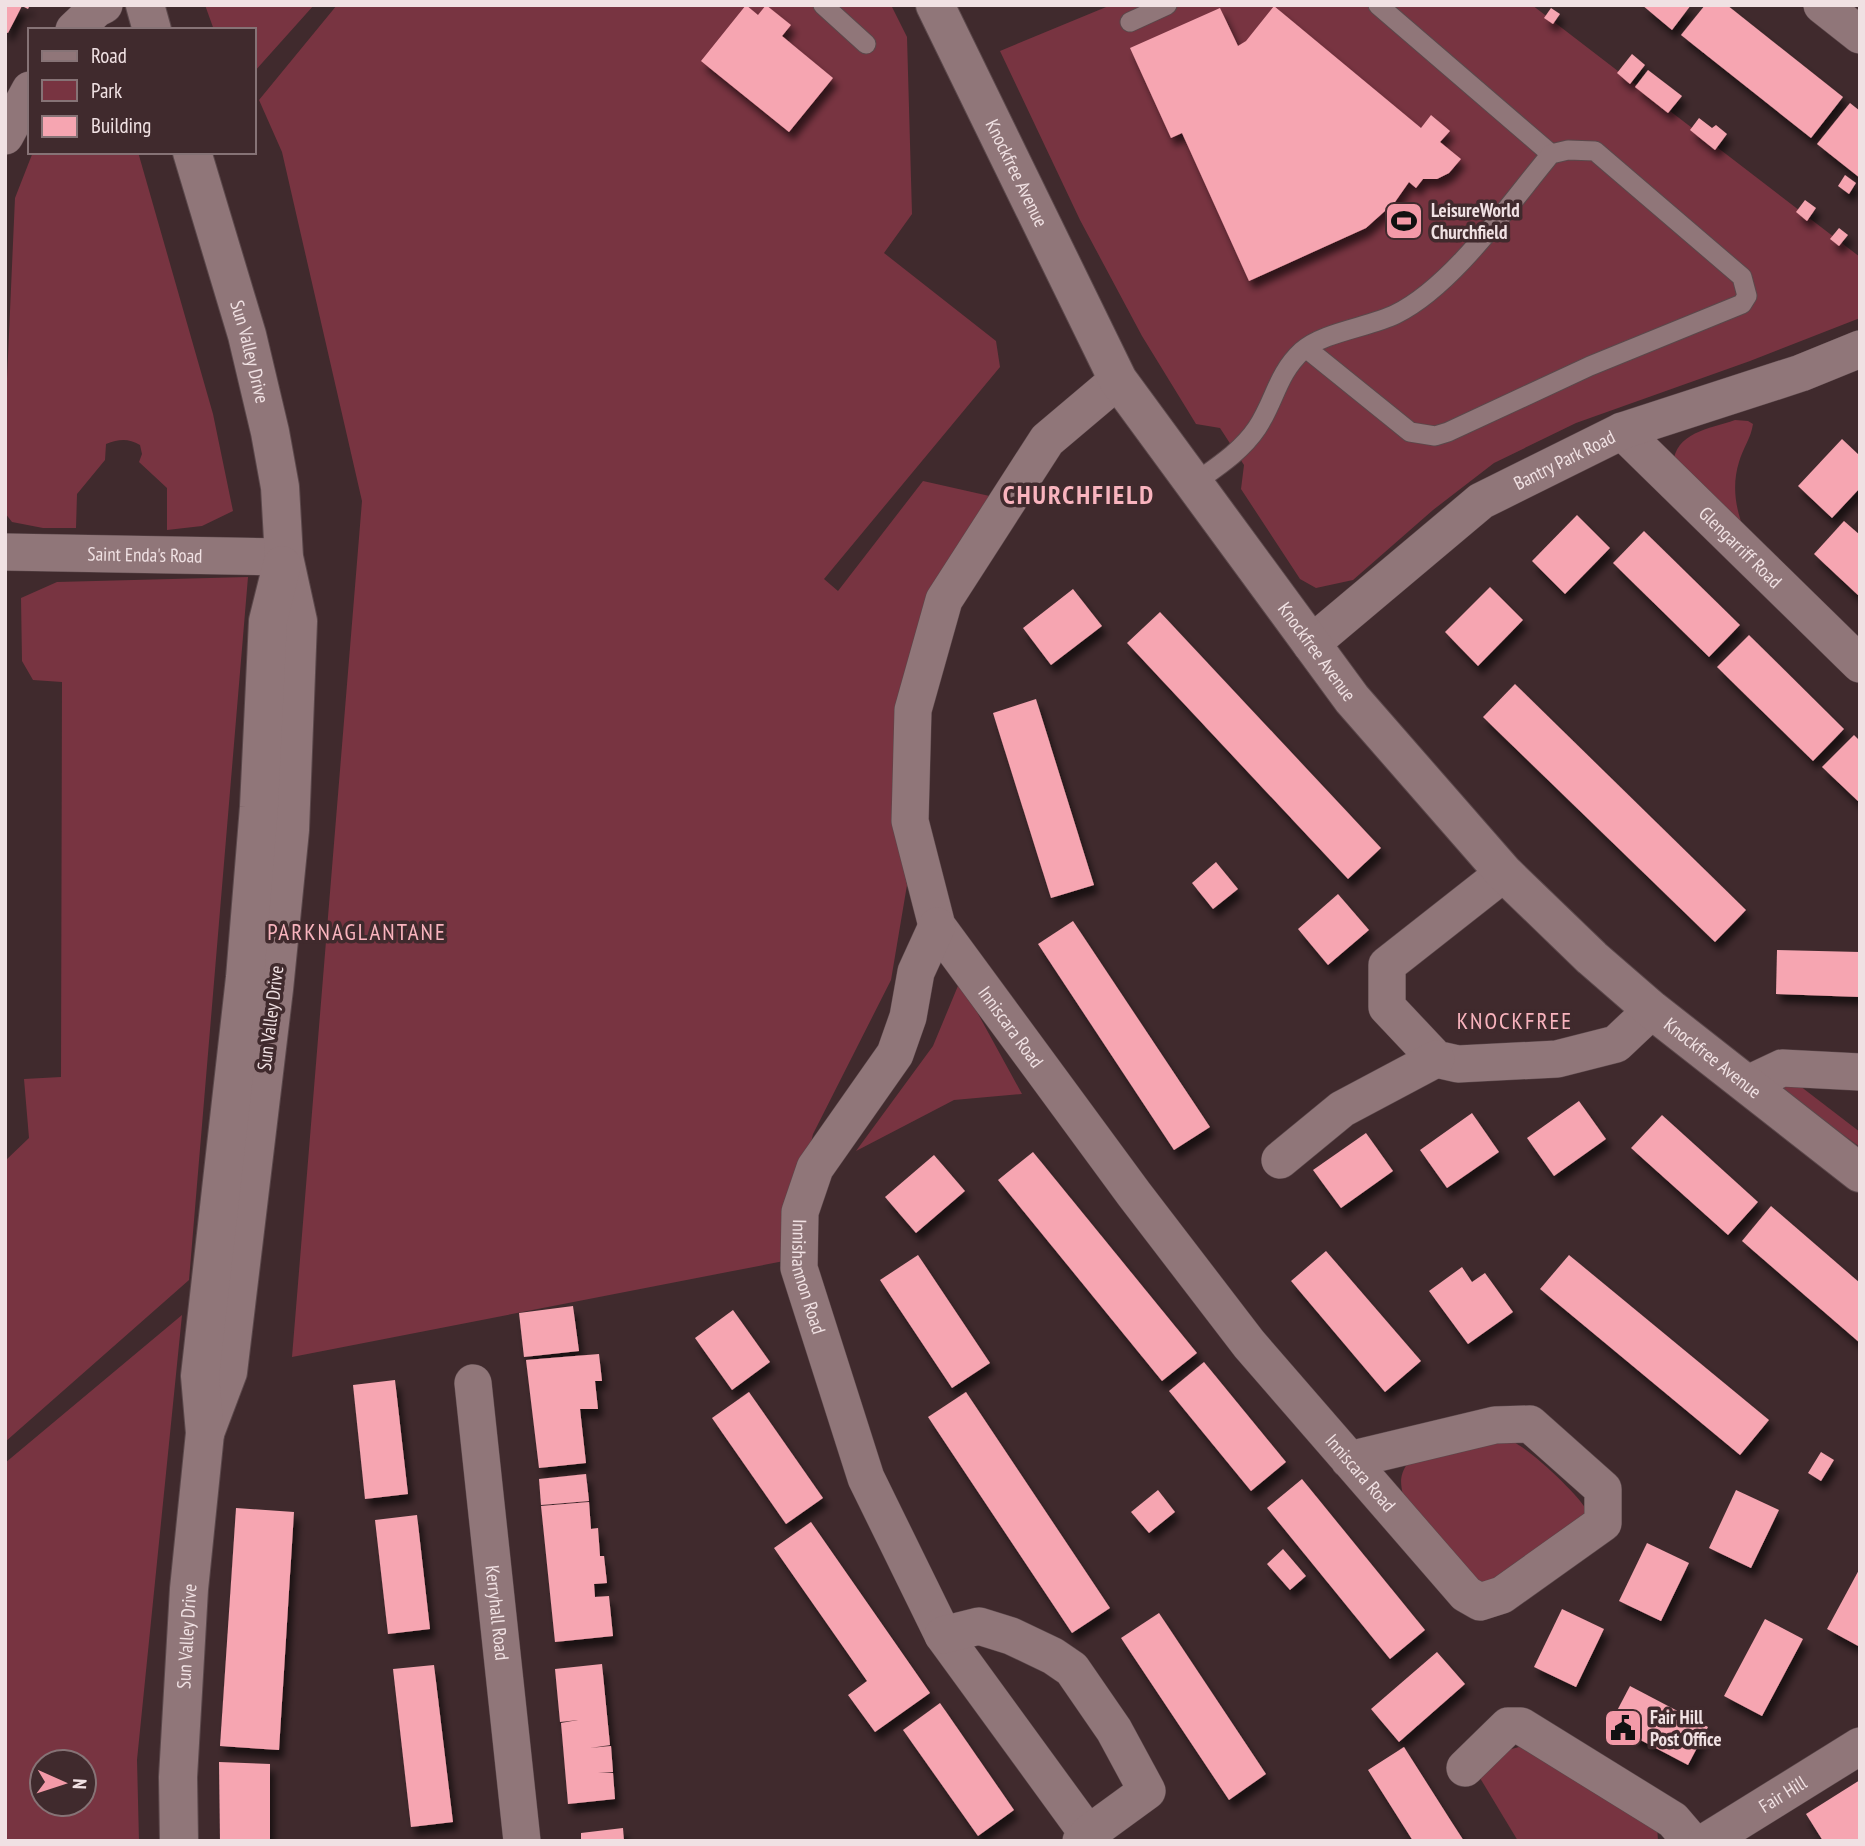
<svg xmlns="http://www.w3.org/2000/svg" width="1865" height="1846" viewBox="0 0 1865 1846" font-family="'PT Sans Narrow',sans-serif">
<defs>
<filter id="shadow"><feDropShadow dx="4.5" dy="8" stdDeviation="3.5" flood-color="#0009"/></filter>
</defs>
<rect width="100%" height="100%" fill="#402a2d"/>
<!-- green -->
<g fill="#783441" fill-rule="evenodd">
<path d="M205,5H314L254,72V30H214Z"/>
<path d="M337,5H891L907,37L912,214L884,253L996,341L1000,367L824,579L838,591L923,481L994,497L918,630L895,829L907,885L891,980L813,1134L784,1261L292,1357L362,501L282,152L259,100Z"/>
<path d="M1111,5H1532L1860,257V318L1750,361L1576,423L1494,463L1433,510L1353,580L1316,588L1300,579L1241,489L1244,465L1220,428L1196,424L1142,336L1080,220L1000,51Z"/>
<path d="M33,152H138L213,414L233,511L202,526L167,530V488L139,462L142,454L140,445C128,438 119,439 106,444L105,460L77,494L76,528H43L12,522L5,513V424L15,198Z"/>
<path d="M1735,420L1748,421L1753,424C1751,438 1743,448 1739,462C1732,484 1735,508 1744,529L1673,465C1675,432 1709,429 1735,420Z"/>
<path d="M248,577L189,1280L5,1442V1161L29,1138L24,1079L61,1077L62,682L33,680L22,661L21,598L57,582Z"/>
<path d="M960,981L1022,1094L954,1100L856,1151L933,1046Z"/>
<path d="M1774,1085L1800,1086L1860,1132V1147Z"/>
<path d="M182,1315L137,1760L139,1841H5V1463ZM42,1762H84V1804H42Z"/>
<path d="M1478,1439C1488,1440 1501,1438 1511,1441C1527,1446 1580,1496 1587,1511L1586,1519L1502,1584L1478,1585L1403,1495C1400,1482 1400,1475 1407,1464Z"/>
<path d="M1519,1747L1531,1749L1657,1825L1658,1841H1518L1480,1778L1508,1750Z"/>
</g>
<!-- building -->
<g fill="#f6a5b1" filter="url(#shadow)">
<path d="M5,5H30L28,9L22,6L8,33L5,32Z"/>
<path d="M746,5L758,15L766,5L791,25L782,36L833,78L789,132L701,61Z"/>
<path d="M1642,5H1691L1672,30Z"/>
<path d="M1705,5H1727L1843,97L1811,138L1681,35Z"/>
<path d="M1274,6L1421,128L1431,115L1450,131L1440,142L1461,159L1449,173L1437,179H1423L1416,188L1409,182L1395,202L1366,228L1249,281L1182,133L1171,138L1130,48L1220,8L1238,46L1246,41Z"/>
<path d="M1551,8L1560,14L1553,24L1544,18Z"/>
<path d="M1632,54L1645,65L1630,84L1617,73Z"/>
<path d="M1648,70L1682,96L1668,113L1635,87Z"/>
<path d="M1850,103L1860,111V178L1817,144Z"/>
<path d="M1699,118L1712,128L1716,125L1727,134L1715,150L1690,130Z"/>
<path d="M1845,175L1856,183L1849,194L1838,186Z"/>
<path d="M1805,200L1816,208L1807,221L1796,212Z"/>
<path d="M1839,228L1848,235L1839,246L1830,239Z"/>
<path d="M1842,439L1860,456V488L1832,518L1798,486Z"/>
<path d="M1577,515L1610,548L1565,594L1532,561Z"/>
<path d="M1844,521L1860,535V597L1814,554Z"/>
<path d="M1644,531L1740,625L1709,657L1613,563Z"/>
<path d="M1490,587L1523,620L1478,666L1445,632Z"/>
<path d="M1073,589L1102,626L1051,665L1023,628Z"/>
<path d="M1160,612L1381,848L1348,879L1127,643Z"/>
<path d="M1749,635L1844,729L1813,761L1717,667Z"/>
<path d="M1515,684L1746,910L1715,942L1483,717Z"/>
<path d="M1036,699L1094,885L1051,898L993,713Z"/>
<path d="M1854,735L1860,741V803L1822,767Z"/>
<path d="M1216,862L1238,889L1213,909L1192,883Z"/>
<path d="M1338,894L1369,930L1328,965L1298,929Z"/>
<path d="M1073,921L1210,1127L1174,1150L1038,944Z"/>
<path d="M1777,950L1860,952V997L1776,994Z"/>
<path d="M1579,1101L1606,1139L1554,1176L1527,1138Z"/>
<path d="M1472,1113L1499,1152L1447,1188L1420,1150Z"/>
<path d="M1662,1115L1758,1202L1728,1235L1631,1148Z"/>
<path d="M1366,1133L1393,1171L1341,1208L1313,1170Z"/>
<path d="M1033,1152L1197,1353L1162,1381L998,1180Z"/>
<path d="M934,1155L965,1191L916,1233L885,1197Z"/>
<path d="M1771,1206L1860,1283V1343L1742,1241Z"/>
<path d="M1326,1251L1421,1361L1385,1392L1291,1281Z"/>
<path d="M918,1255L990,1363L952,1388L880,1280Z"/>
<path d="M1569,1255L1769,1420L1740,1455L1540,1289Z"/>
<path d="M1462,1267L1472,1282L1485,1273L1513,1312L1468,1344L1429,1291Z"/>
<path d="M573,1306L579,1351L524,1357L519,1313Z"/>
<path d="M733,1310L770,1362L732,1390L695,1338Z"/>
<path d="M599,1354L602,1381H595L598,1409H580L586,1463L539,1468L526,1360Z"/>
<path d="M1204,1362L1286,1462L1251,1491L1169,1391Z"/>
<path d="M395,1380L408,1494L365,1499L353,1385Z"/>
<path d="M749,1392L823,1498L786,1524L712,1418Z"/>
<path d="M966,1392L1110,1608L1072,1633L928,1417Z"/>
<path d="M1821,1452L1834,1460L1821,1481L1808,1473Z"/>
<path d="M586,1474L589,1501L541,1505L539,1479Z"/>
<path d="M1302,1479L1425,1630L1390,1659L1267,1508Z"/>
<path d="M1158,1490L1175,1512L1149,1533L1131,1512Z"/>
<path d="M1736,1490L1779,1510L1751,1568L1709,1548Z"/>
<path d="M589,1502L591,1529L598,1528L600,1556H604L607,1583L594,1584L595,1597L609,1596L613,1636L555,1642L541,1506Z"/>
<path d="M236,1508L294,1512L279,1750L220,1746Z"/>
<path d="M417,1515L430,1629L388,1634L375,1520Z"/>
<path d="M811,1522L930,1693L875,1732L848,1695L867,1681L774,1548Z"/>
<path d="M1647,1543L1689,1563L1661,1621L1619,1601Z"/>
<path d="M1283,1549L1306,1576L1290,1590L1267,1564Z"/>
<path d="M1860,1568V1647L1827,1629Z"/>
<path d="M1562,1609L1604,1629L1576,1687L1534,1667Z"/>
<path d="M1159,1613L1266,1774L1229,1800L1121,1638Z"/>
<path d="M1765,1619L1803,1639L1762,1716L1724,1696Z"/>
<path d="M1437,1652L1465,1684L1399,1742L1371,1709Z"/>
<path d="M602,1664L610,1745L590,1748L611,1746L613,1772L598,1773H613L615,1799L568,1804L561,1723L578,1720L560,1722L555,1669Z"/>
<path d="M434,1665L453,1822L411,1827L393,1669Z"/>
<path d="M1630,1686L1708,1727L1688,1765L1610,1724Z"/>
<path d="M940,1703L1014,1810L978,1836L903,1730Z"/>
<path d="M1404,1747L1451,1821L1464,1841H1413L1368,1770Z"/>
<path d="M219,1762L270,1764V1841H220Z"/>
<path d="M1860,1780V1841H1823L1806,1814Z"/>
<path d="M623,1828L624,1841H581V1833Z"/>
</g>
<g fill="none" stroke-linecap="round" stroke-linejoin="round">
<defs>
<g id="service">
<path d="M823,5L866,44"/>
<path d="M1378,5L1551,154"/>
<path d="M1130,22L1167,5"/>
<path d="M1193,484C1215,468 1241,452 1257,428C1275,401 1277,374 1302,351C1323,332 1370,327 1396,314C1453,286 1510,203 1551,154L1568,150L1595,151L1742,277L1747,296L1742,304L1590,366L1448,432L1435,436L1410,432L1306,348"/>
</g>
<g id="minor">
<path d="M1822,5L1860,35"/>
<path d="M74,30L96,9L104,5"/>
<path d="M5,136L30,90"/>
<path id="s1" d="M1118,380L1047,440L944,600L913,710L910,821L937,926L1134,1194L1249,1344L1466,1594L1480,1602L1502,1595L1603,1523V1489L1530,1424L1495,1425L1349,1460"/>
<path id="s2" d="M1622,431L1860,664"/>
<path id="s3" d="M5,552L284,557"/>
<path id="s4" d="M1311,644L1481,501L1622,431L1801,373L1860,349"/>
<path d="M1504,873L1387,965V1007L1436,1059L1458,1064L1557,1059L1616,1044L1652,1010"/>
<path id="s5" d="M937,926L916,972L908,1017L895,1054L815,1168L800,1212L799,1268L866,1478L943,1635L1088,1834L1081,1841"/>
<path d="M1748,1084L1782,1068L1860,1072"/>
<path d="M1280,1160L1342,1109L1436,1059"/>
<path id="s6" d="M473,1383L522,1841"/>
<path d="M943,1635L979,1626L1011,1636L1053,1656L1072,1669L1114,1730L1147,1791L1088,1834"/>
<path d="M1465,1768L1508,1726H1521L1673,1820L1691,1841"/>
<path id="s7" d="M1707,1841L1860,1746"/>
</g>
<g id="tertiary">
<path d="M145,5L152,30"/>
<path id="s8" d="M935,5L1118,380L1352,699L1504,873L1592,958L1652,1010L1860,1173"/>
<path id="s9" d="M192,152L247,335L270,432L280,487L284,557L298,621L290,830L274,989L228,1372L205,1433"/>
<path id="s10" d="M179,1841L178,1777L189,1589L205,1433L200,1376L245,978L259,807L268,621L282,565"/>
</g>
</defs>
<!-- service casing -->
<use href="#service" stroke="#5b484b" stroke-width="21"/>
<!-- minor casing -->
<use href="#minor" stroke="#5b484b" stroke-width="38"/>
<!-- tertiary casing -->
<use href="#tertiary" stroke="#5b484b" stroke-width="40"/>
<!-- service -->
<use href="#service" stroke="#907679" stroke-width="19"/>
<!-- minor -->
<use href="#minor" stroke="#907679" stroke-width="37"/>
<!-- tertiary -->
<use href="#tertiary" stroke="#907679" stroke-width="38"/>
</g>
<!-- icons -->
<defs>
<symbol id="stadium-square" viewBox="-11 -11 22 22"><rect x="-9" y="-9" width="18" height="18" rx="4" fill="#f39aa8" stroke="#402a2d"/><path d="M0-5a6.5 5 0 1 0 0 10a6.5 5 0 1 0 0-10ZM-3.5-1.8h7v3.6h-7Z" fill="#111"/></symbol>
<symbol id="civic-square" viewBox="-11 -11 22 22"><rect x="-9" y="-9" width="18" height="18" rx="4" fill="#f39aa8" stroke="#402a2d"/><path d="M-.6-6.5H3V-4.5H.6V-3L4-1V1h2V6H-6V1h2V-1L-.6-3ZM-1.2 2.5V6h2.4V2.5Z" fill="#111"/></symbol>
</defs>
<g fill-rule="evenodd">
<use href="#stadium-square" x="1382" y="199" width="44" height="44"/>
<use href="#civic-square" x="1601" y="1706" width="44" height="44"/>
</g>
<g text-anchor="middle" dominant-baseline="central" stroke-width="7" stroke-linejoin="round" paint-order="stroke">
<!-- street labels -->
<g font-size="19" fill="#f0e1e3" stroke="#402a2d">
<text stroke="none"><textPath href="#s8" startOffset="187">Knockfree Avenue</textPath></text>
<text stroke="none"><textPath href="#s9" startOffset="208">Sun Valley Drive</textPath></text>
<text stroke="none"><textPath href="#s4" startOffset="315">Bantry Park Road</textPath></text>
<text stroke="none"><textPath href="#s2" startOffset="166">Glengarriff Road</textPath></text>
<text stroke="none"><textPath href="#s3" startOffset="140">Saint Enda's Road</textPath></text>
<text stroke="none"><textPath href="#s8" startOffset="754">Knockfree Avenue</textPath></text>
<text transform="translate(270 1018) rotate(-83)">Sun Valley Drive</text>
<text stroke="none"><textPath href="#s1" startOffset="742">Inniscara Road</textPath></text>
<text stroke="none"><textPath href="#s8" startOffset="1323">Knockfree Avenue</textPath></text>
<text stroke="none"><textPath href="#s5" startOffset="387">Innishannon Road</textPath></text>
<text stroke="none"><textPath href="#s1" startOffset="1309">Inniscara Road</textPath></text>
<text stroke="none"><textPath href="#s6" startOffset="231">Kerryhall Road</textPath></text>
<text stroke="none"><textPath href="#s10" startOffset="205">Sun Valley Drive</textPath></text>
<text stroke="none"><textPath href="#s7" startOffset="89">Fair Hill</textPath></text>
</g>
<!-- poi labels -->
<g font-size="19" font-weight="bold" fill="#f0e1e3" stroke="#402a2d" text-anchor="start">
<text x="1431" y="210">LeisureWorld<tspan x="1431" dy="22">Churchfield</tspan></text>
<text x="1650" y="1717">Fair Hill<tspan x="1650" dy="22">Post Office</tspan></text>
</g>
<!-- quarter labels -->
<g font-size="23" letter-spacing="2" fill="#f9b4be" stroke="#402a2d">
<text x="357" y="931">PARKNAGLANTANE</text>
<text x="1515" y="1020">KNOCKFREE</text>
</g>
<!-- district labels -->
<g font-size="26" font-weight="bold" letter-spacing="2" fill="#f9b4be" stroke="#402a2d">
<text x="1079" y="494">CHURCHFIELD</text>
</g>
</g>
<!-- border -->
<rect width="1865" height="1846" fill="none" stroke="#f0e1e3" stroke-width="14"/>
<!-- legend -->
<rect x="28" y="28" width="228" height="126" fill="#402a2d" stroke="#867376" stroke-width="2"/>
<rect x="42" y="51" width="35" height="10" fill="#907679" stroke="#867376" stroke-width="2"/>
<text x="91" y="63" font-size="21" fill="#f0e1e3">Road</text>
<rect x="42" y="80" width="35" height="21" fill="#783441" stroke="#867376" stroke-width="2"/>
<text x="91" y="98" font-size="21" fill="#f0e1e3">Park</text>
<rect x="42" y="116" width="35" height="21" fill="#f6a5b1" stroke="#867376" stroke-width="2"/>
<text x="91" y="133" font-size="21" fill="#f0e1e3">Building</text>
<!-- north arrow -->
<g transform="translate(63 1783) rotate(93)"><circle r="33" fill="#402a2d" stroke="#867376" stroke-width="2"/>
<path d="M0-5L12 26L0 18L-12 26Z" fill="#f39aa8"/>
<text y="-10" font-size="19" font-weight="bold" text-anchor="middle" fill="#f0e1e3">N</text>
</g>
</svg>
